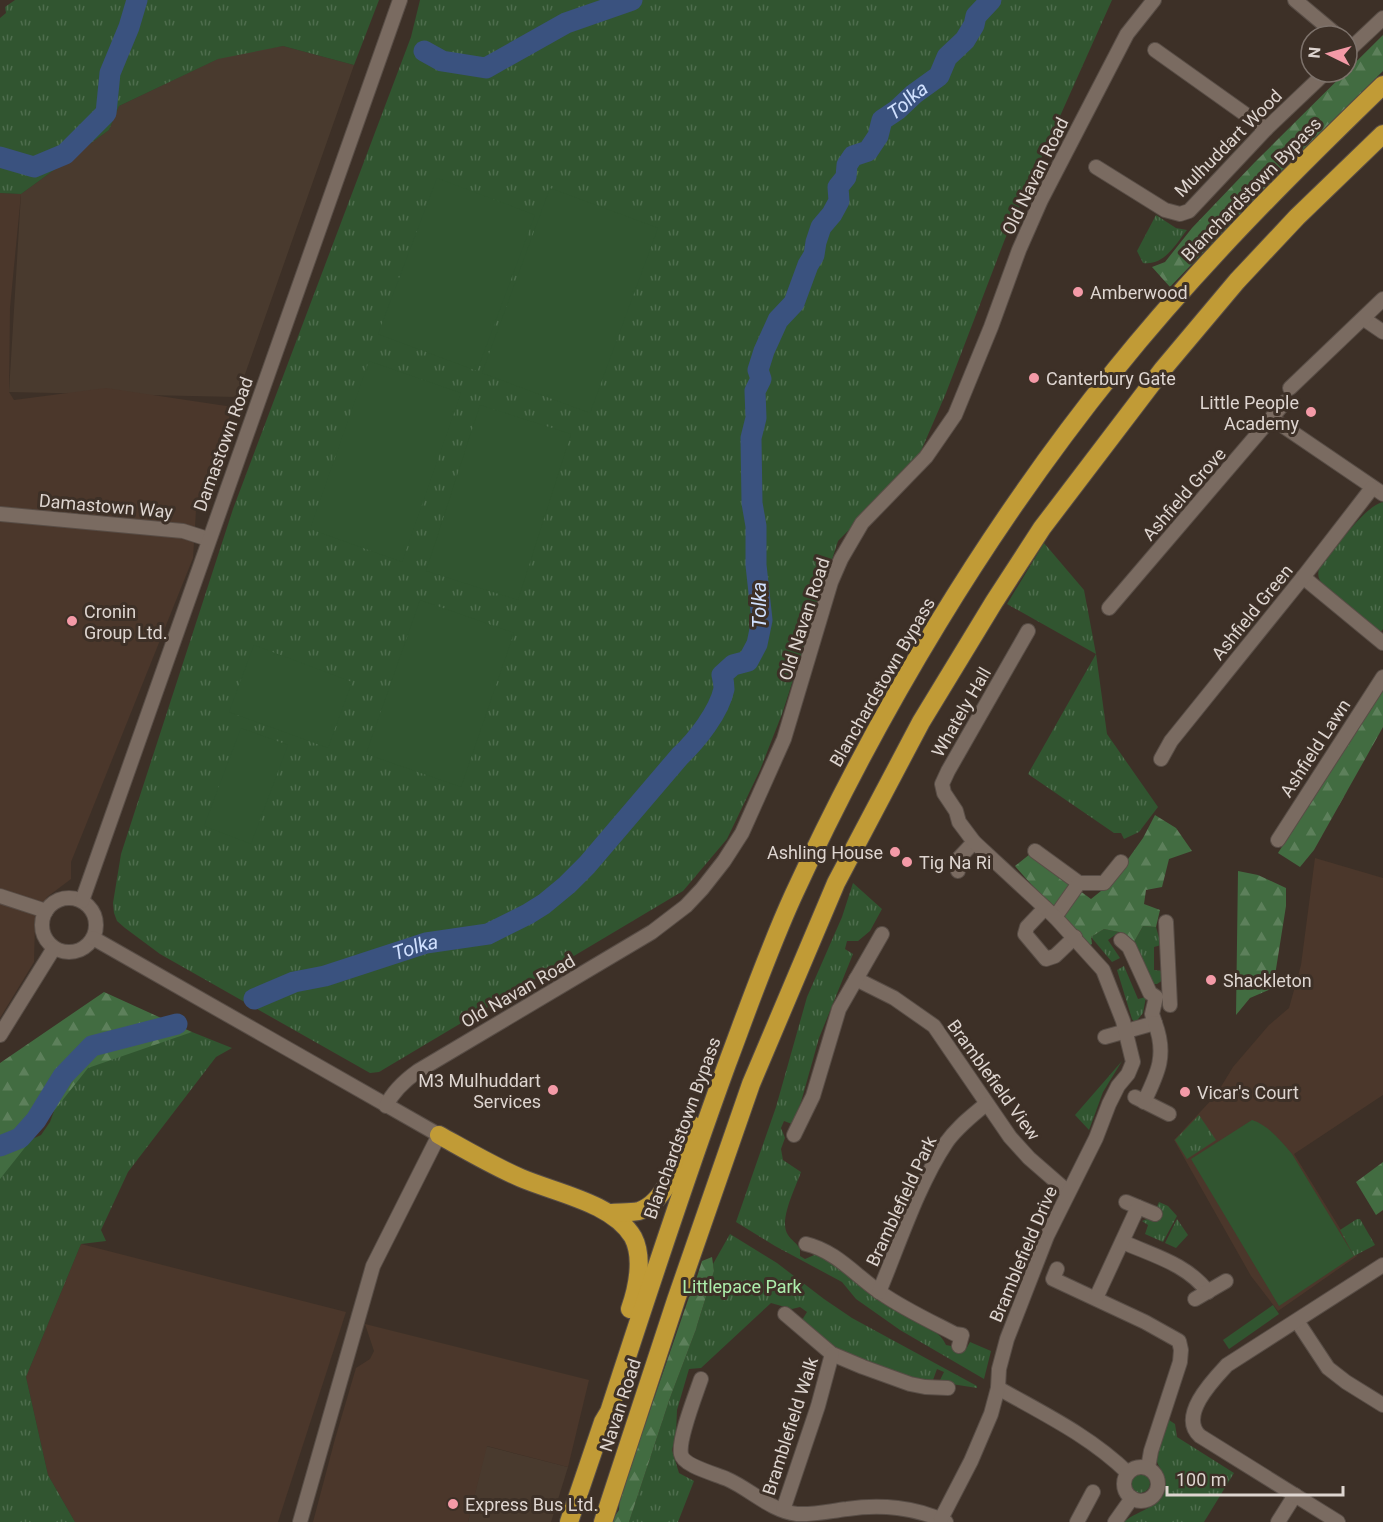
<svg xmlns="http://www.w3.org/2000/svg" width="1383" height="1522" viewBox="0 0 1383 1522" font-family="Roboto,sans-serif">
<defs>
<pattern id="grass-tufts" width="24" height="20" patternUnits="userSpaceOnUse" patternTransform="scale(1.5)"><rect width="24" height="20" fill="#315530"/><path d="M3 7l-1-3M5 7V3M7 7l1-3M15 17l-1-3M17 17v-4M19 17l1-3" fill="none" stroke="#4e6d4d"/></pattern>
<pattern id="forest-firs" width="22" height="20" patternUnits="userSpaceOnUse" patternTransform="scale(1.5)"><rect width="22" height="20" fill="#426c41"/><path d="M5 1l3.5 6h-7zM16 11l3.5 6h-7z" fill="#5d805b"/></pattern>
</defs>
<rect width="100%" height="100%" fill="#3d3027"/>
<!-- commercial -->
<g fill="#493a2e">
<path d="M283,46L354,65L237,397L9,392L21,194L109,130L119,106L228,54Z"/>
<path d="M486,1446L568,1467L551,1522H468Z"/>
</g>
<!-- built -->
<g fill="#4b372b">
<path d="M0,193L21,194L10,308L9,392L14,400L106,388L233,407L196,511L193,558L71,862V879L47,897L35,924L34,962L0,1018Z"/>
<path d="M1315,858L1383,878V1095L1294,1154L1357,1256L1278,1311L1251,1276L1174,1140L1216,1095L1233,1067L1269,1025L1289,1008L1301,965Z"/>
<path d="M81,1244L346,1312L278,1522H75L48,1475L26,1377Z"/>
<path d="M365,1324L589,1380L568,1467L487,1446L468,1522H313L335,1439L356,1368L370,1359L374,1351Z"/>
</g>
<!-- grass -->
<g fill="url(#grass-tufts)">
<path d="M15,0H379L354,65L283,46L218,59L119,106L109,130L21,194L0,193V18L6,13L5,7Z"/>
<path d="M420,0H1112L1005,239L946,393L921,451L903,475L838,541L782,714L760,770L727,839L683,891L379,1072L370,1073L160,954L125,928L117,921L114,913L113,903L121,854L233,509L411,37Z"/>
<path d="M1156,215L1176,228L1187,230C1175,245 1164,266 1143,263L1137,251Z"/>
<path d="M1383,502V629L1380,633L1324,586C1319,580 1317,576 1319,569C1332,553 1364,506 1383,502Z"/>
<path d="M1044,543L1084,590L1096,654L1107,734L1158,807L1139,832L1124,839L1121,833H1114L1028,774L1096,654L1007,604Z"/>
<path d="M853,883L882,909L870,931L858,941H847L845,949L853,954L819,1038L801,1102L792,1124L784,1121L781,1128L785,1138L781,1149L783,1160L801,1172C796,1187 778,1221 788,1235C791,1240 797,1243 800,1249V1256L805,1259L819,1253C851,1275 879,1303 914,1321C927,1328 940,1331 946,1345L966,1349L970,1342L991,1351L984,1379L900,1330L856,1299L842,1282L775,1246L736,1222L776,1107L807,997L842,917Z"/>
<path d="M1143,926L1156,927L1161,945L1154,947V970L1163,971V980L1157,984H1152L1134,942Z"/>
<path d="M1104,929L1119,932L1108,940L1120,958L1112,962L1091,937Z"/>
<path d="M1124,966L1138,999L1146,997L1143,1013L1135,1023L1132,1019L1117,970Z"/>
<path d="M192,1032L232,1048L216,1057L128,1172L101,1230L106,1241L81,1244L26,1377L48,1475L75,1522H0V1154L41,1135L50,1122L57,1103L73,1080L108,1050Z"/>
<path d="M1122,1061L1103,1092L1089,1130L1075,1115Z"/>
<path d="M1199,1115L1216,1140L1187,1159L1175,1140Z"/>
<path d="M1159,1202L1168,1206L1177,1216L1163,1242L1145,1234L1148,1225L1142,1221L1147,1219L1155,1221L1160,1211L1156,1209Z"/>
<path d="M1177,1219L1188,1235L1176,1248L1165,1243Z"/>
<path d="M1357,1219H1360L1375,1245L1354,1256L1340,1230Z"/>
<path d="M730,1234L777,1263L824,1299L852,1318L977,1386V1388L939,1382L944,1372L937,1369L933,1380L925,1382C889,1370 823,1353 802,1320L807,1312L800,1307L792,1309L771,1303L701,1368L689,1369L677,1410L676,1434L672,1450L679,1473L694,1481L678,1522H629L670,1398L695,1332L714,1271L713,1264Z"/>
<path d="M1273,1305L1279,1314L1229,1349L1223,1340Z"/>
<path d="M1169,1420L1175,1424L1177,1437L1234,1473L1204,1522H1124C1138,1509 1170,1506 1165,1481C1164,1472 1158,1467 1156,1459Z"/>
<circle cx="1140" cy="1483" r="10"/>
</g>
<!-- forest -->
<g fill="url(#forest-firs)">
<path d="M1383,35V71L1277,175L1170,287L1152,267L1165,262L1192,228L1255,162Z"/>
<path d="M1383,688V727L1314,850L1300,867L1278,853Z"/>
<path d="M1155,815L1176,828L1192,851L1169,859L1162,887L1146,890L1144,904L1160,910L1156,927L1143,926L1134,942L1119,932L1104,929L1091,937L1092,944L1087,947L1015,866L1030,854L1091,899L1111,883L1143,838Z"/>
<path d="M1238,871L1258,875L1286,888V906L1273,988L1250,998L1236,1015Z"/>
<path d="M104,992L192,1032L88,1068L0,1179V1063Z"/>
<path d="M1383,1162V1210L1376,1215L1356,1182Z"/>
<path d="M712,1257L714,1271L695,1332L670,1398L629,1522H611L619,1510L620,1492L629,1463L646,1422L689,1297L695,1291L694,1286L702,1261Z"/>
</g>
<!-- garden -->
<g fill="#315530">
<path d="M437,178L535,215L477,371L378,334Z"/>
<path d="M550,188L658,228L590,413L482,373Z"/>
<path d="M369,361L461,393L402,562L310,529Z"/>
<path d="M480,405L571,434L518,600L426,571Z"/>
<path d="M420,600L514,633L461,787L366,754Z"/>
<path d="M254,645L352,682L328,748L229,712Z"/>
<path d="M241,728L288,745L251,844L204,826Z"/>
<path d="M1252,1120C1268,1125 1281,1141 1292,1154L1354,1256L1279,1306L1191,1159Z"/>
</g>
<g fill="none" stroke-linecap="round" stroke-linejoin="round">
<!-- river -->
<g stroke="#3a527f" stroke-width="21">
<path d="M424,51L442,61L486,68L566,23L632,0"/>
<path d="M0,157L34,167L65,154L106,113L110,73L129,27L137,0"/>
<path id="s1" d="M254,999L294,982L325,976L426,943L488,934L528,914L544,904L567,885L587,865L680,756C697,740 719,712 724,689C724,685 723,679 722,675L733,665L748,661L757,644L762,620L756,565V526L752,503L751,438L756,418L755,391L761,379L758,370L764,351L778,320L794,303L808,265L814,255L816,242L821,227L832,214L839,201L838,187L846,177L847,165L853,156L868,151L878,136L882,120L897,110L914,94L939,76L947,57L965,40L974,25L976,16L991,0"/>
<path d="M0,1146L20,1138L36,1120L63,1076L92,1046L177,1024"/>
</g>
<defs>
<g id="minor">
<path d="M1295,0L1338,36"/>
<path d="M1155,50L1266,129"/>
<path d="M1347,52L1383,18"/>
<path d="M1096,167L1165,210L1180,214L1189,211L1266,129L1326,72"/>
<path d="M1364,319L1383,332"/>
<path d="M1290,388L1383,299"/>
<path d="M1273,419L1383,494"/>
<path d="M0,514L183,531L208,539"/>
<path d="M1303,577L1383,643"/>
<path d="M1109,608L1285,402"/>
<path d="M1161,759L1171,741L1304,576L1372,488"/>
<path d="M1278,840L1383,677"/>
<path d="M1035,851L1079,883"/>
<path d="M958,871L959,858L974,842"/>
<path d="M0,896L46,911"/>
<circle cx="69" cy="925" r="27"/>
<path d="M82,901L400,0"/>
<path d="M1045,908L1027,927L1025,934L1046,959L1055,956L1075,937"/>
<path d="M1055,917L1079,883H1104L1121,862"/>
<path d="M1166,922L1170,1005"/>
<path d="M93,938L439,1135L373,1266L300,1522"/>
<path d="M856,979L894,998L934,1026L1010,1137L1029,1158L1068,1192"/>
<path d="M0,1035L54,948"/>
<path d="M1105,1037L1155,1023L1152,1014L1156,997L1150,993L1129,947L1121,940"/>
<path d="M1135,1097L1169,1114"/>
<path d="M1144,1102C1158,1073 1167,1055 1155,1023"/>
<path d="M386,1106C393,1091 404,1081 418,1071L652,932L686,906L702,889L724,861L742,833L784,739L831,582L841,559L862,523L926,457L955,415L991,327L1019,250L1041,200L1127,34L1154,0"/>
<path d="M794,1135L813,1096L839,1009L882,934"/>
<path d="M1126,1202L1155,1214"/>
<path d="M1123,1242C1154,1256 1187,1264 1208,1292"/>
<path d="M806,1244C836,1251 856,1276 881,1293C904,1309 930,1321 955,1334L962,1335L959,1346"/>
<path d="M1057,1269L1053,1279L1145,1322L1179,1341L1181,1350L1180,1362L1151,1451L1148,1468"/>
<path d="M879,1292C899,1244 918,1185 946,1143C957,1127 972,1116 986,1104"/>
<path d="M1096,1298L1138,1207"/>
<path d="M1195,1299L1226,1281"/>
<path d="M785,1314L832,1354L863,1367L910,1384L925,1387L948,1388"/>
<path d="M1297,1321L1328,1368L1346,1382L1383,1405"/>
<path d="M701,1379C696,1394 678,1439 681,1454C683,1466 716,1474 727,1479C750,1489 771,1511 797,1514C814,1515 830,1511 847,1509C880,1504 916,1507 946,1522"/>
<path d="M998,1388C1044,1414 1090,1436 1128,1473"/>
<circle cx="1141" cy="1484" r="17"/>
<path d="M783,1510L818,1406L832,1354"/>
<path d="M941,1519L971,1461L991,1414L998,1388L999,1369L1007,1339L1047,1236L1096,1138L1109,1104L1118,1086L1128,1074L1133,1062L1123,1021L1103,970L1055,917L974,842L959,822L956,811L944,793L942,784L948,771L1028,631"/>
<path d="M1077,1522L1093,1492"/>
<path d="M1115,1522L1132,1498"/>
<path d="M1278,1522L1295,1495"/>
<path d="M1338,1522L1200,1436C1178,1416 1213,1380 1227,1365L1383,1265"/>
</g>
<g id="highway">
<path d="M439,1135C466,1150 493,1166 521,1178C556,1193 613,1203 633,1237C644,1258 637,1289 630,1309"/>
<path d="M610,1213C619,1212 630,1213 639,1211C668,1202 682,1151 692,1125"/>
<path d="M569,1522L603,1422L609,1412C647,1295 685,1179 727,1064C748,1008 768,951 793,896C878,711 987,529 1115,370C1197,268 1289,176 1383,85"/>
<path d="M603,1522L676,1300L751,1084L836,883L921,722L994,602L1042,528L1163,369L1237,281L1297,217L1383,134"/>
</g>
</defs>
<!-- minor casing -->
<use href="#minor" stroke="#584d46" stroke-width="16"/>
<!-- highway casing -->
<use href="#highway" stroke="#584d46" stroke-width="20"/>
<!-- minor -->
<use href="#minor" stroke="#7a6b61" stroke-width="14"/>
<!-- highway -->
<use href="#highway" stroke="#c19b36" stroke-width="18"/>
</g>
<!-- markers -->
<g fill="#f49aa7" stroke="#3d3027" stroke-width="2">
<circle cx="1078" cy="292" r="6"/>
<circle cx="1034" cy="378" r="6"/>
<circle cx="1311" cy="412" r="6"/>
<circle cx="72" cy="621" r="6"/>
<circle cx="895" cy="852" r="6"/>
<circle cx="907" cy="862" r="6"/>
<circle cx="1211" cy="980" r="6"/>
<circle cx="553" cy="1090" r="6"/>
<circle cx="1185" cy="1092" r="6"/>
<circle cx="453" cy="1504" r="6"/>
</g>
<g text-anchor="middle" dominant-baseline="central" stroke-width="6" stroke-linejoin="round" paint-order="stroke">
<!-- street labels -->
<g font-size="18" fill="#ded5d0" stroke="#3d3027">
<text transform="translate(1228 143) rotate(-45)">Mulhuddart Wood</text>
<text transform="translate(1035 176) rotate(-64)">Old Navan Road</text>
<text transform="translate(1251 189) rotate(-46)">Blanchardstown Bypass</text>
<text transform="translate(223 444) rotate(-70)">Damastown Road</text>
<text transform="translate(1184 494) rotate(-49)">Ashfield Grove</text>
<text transform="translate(106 506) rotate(5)">Damastown Way</text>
<text transform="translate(1252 612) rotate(-51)">Ashfield Green</text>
<text transform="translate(804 619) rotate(-72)">Old Navan Road</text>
<text transform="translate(882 682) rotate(-60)">Blanchardstown Bypass</text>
<text transform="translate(961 712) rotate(-60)">Whately Hall</text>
<text transform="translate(1315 748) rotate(-57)">Ashfield Lawn</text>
<text transform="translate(518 991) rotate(-30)">Old Navan Road</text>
<text transform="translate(994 1080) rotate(54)">Bramblefield View</text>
<text transform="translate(682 1128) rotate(-70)">Blanchardstown Bypass</text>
<text transform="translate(901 1201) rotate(-65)">Bramblefield Park</text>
<text transform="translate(1023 1254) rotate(-67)">Bramblefield Drive</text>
<text transform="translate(620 1405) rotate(-72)">Navan Road</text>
<text transform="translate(790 1426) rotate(-72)">Bramblefield Walk</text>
</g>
<!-- poi labels -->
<g font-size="18" fill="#ded5d0" stroke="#3d3027" text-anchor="start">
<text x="1090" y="292">Amberwood</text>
<text x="1046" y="378">Canterbury Gate</text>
<text x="1299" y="402" text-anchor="end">Little People<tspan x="1299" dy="21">Academy</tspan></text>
<text x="84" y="611">Cronin<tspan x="84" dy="21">Group Ltd.</tspan></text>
<text x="883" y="852" text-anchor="end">Ashling House</text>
<text x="919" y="862">Tig Na Ri</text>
<text x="1223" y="980">Shackleton</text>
<text x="541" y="1080" text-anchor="end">M3 Mulhuddart<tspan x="541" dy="21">Services</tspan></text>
<text x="1197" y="1092">Vicar's Court</text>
<text x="465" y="1504">Express Bus Ltd.</text>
</g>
<!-- park labels -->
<g font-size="18" fill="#adedab" stroke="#3d3027">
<text x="742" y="1286">Littlepace Park</text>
</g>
<!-- water labels -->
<g font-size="20" font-style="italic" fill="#d0e0fe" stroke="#3d3027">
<text stroke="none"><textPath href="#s1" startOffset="1254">Tolka</textPath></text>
<text transform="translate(759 605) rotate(-90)">Tolka</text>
<text stroke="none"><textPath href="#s1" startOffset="170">Tolka</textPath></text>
</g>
</g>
<!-- north arrow -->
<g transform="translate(1329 54) rotate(275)"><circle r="28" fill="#3d3027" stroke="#7d726b" stroke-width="1.5"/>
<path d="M0-4.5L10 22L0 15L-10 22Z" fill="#f49aa7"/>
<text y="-9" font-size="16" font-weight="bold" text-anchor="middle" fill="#ded5d0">N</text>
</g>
<!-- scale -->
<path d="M1167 1486v9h176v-9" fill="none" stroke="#ded5d0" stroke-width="3"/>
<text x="1176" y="1486" font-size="18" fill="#ded5d0" stroke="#3d3027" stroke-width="4.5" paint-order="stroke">100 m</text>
</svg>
